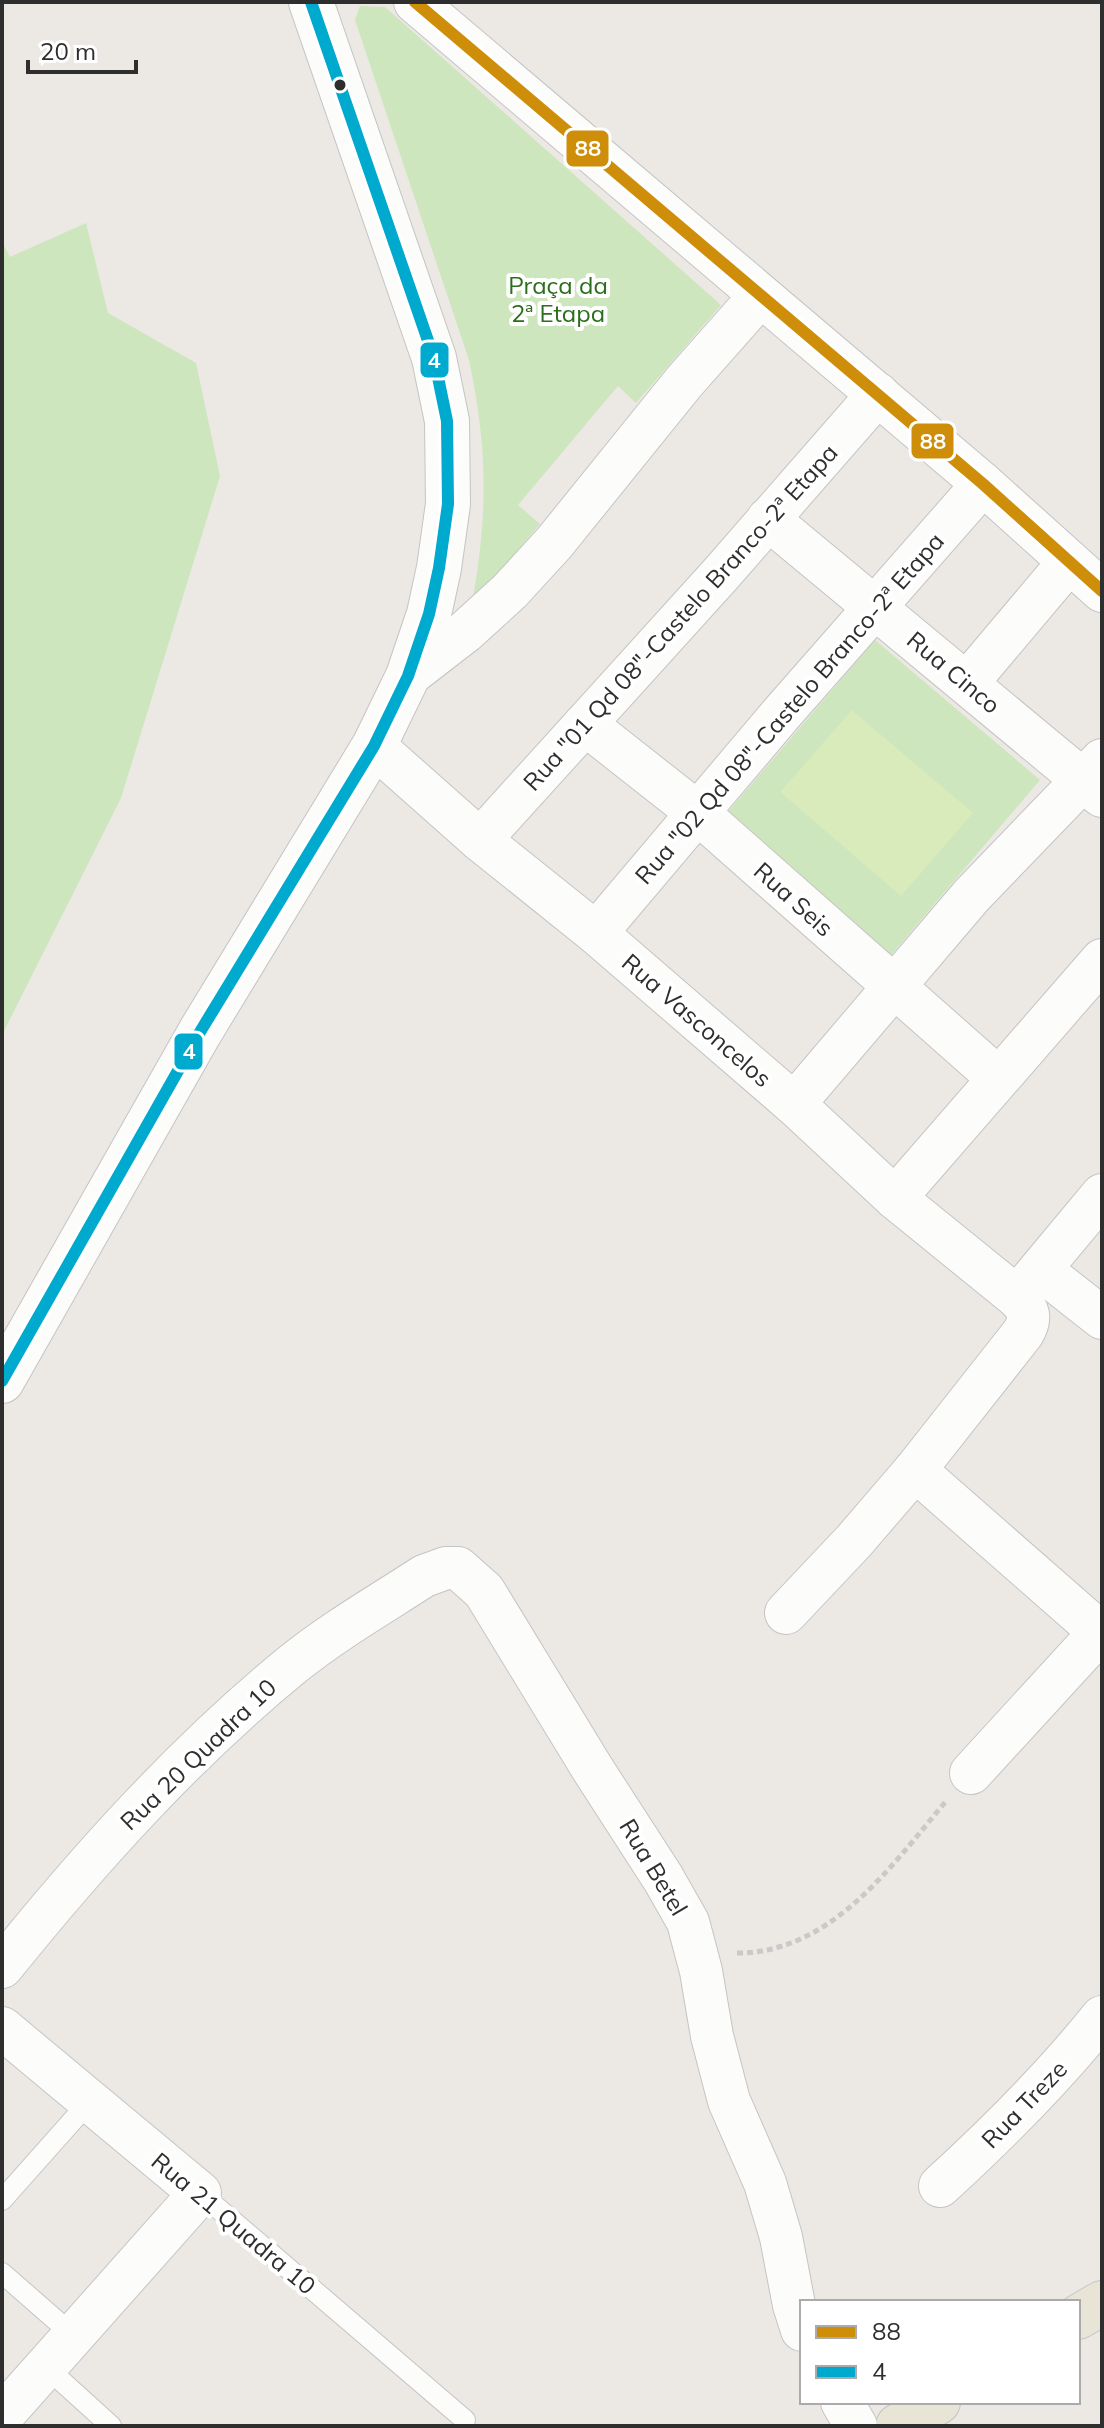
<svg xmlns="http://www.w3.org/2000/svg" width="1104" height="2428" viewBox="0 0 1104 2428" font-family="Mulish,sans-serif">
<rect width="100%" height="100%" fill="#ece8e4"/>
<!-- green -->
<g fill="#cee6be">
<path d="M360,6L385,7L721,305L636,403L618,386L518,505L540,524L472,604C488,513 488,450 469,360L355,20Z"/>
<path d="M86,223L108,313L196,363L220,476L121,798L2,1035V242L10,257Z"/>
<path d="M875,640L1040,780L891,955L726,814Z"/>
</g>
<!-- pitch -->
<path fill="#d9eabb" d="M852,710L973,813L901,896L780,792Z"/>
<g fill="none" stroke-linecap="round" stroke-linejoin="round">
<defs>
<g id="lane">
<path d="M200,2193L465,2420"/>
<path d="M2,2200L90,2101"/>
<path d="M2,2273L74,2336"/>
<path d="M46,2367L111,2426"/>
</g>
<g id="street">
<path d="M415,2L983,484L1102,591"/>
<path d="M768,519L1102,796"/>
<path d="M408,676L465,632L510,591L554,543L684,382L760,296"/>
<path d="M967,683L1069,562"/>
<path d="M585,724L698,813L998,1078"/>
<path d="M374,746L480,840L596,933L794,1104L895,1198L1017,1297C1029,1309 1032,1318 1023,1333L915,1470L854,1541L786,1613"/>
<path d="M480,840L720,575L878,394"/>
<path d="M596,933L782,713L983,484"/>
<path d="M794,1104L972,895L1102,760"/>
<path d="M895,1198L1102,960"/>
<path d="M1041,1270L1102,1318"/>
<path d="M1017,1297L1102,1195"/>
<path d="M915,1470L1102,1634"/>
<path d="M971,1773L1102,1630"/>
<path d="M2,1967C90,1858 184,1753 293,1664C334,1631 381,1604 424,1576L446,1568H458L484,1591L592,1768L663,1878L688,1922L701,1971L712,2036L729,2101L765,2183L781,2237L794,2305L802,2330"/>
<path d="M2,2028L200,2193L2,2416"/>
<path d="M940,2186C998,2133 1053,2078 1102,2017"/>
<path d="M842,2402L856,2426"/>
</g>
<path id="secondary" d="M2,1381L200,1032L374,746L408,676L429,614L439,568L448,504L447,421L434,358L311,2"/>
<g id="primary">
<path d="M1078,2317L1102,2303"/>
<path d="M898,2426L938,2402"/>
</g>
</defs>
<!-- lane casing -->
<use href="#lane" stroke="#c5c4c5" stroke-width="22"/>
<!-- street casing -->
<use href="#street" stroke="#c5c4c5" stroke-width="44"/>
<!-- secondary casing -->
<use href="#secondary" stroke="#c5c4c5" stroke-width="46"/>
<!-- primary casing -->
<use href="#primary" stroke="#c6c5c4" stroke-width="46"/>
<!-- path -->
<path stroke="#c9c9c8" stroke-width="5" stroke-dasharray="6 4" stroke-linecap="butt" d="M737,1953C832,1953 892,1865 947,1800"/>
<!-- lane -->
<use href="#lane" stroke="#fcfcfb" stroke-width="20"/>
<!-- street -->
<use href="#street" stroke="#fcfcfb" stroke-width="42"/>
<!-- secondary -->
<use href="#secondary" stroke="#fcfcfb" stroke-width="44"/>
<!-- primary -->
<use href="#primary" stroke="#e8e4d6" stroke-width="44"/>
<defs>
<path id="bus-1" d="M415,2L983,484L1102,591"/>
<path id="bus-2" d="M2,1381L200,1032L374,746L408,676L429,614L439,568L448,504L447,421L434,358L311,2"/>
</defs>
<!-- bus-1 casing -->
<use href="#bus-1" stroke="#fff" stroke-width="18"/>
<!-- bus-2 casing -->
<use href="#bus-2" stroke="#fff" stroke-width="18"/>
<!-- bus-1 -->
<use href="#bus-1" stroke="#cf8e09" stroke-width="12"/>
<!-- bus-2 -->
<use href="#bus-2" stroke="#00a9ce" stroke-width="12"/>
</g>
<!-- markers -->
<circle fill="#2e2e2e" stroke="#fff" stroke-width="3" cx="340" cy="85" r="7"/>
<g text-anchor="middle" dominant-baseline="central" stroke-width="8" stroke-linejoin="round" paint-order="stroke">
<!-- park labels -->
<g font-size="24" fill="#2c6e1b" stroke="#fff">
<text x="558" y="285">Praça da<tspan x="558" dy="28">2ª Etapa</tspan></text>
</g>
<!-- street labels -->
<g font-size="24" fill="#2e2e2e" stroke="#fff">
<text transform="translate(680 617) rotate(-48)">Rua "01 Qd 08"-Castelo Branco-2ª Etapa</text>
<text transform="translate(954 672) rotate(40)">Rua Cinco</text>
<text transform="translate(789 708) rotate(-49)">Rua "02 Qd 08"-Castelo Branco-2ª Etapa</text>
<text transform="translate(794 899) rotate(42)">Rua Seis</text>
<text transform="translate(697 1020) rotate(41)">Rua Vasconcelos</text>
<text transform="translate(198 1754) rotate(-44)">Rua 20 Quadra 10</text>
<text transform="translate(654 1867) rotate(59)">Rua Betel</text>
<text transform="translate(1024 2104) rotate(-46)">Rua Treze</text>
<text transform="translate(234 2223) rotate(40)">Rua 21 Quadra 10</text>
</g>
</g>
<g stroke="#fff" stroke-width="3">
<rect x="565" y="129" width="45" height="39" rx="8" fill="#cf8e09"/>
<rect x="419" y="341" width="31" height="38" rx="8" fill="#00a9ce"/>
<rect x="910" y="422" width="45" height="38" rx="8" fill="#cf8e09"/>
<rect x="173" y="1032" width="31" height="39" rx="8" fill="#00a9ce"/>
</g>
<g font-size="22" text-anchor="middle" font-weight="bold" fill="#fff">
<text x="588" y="156">88</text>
<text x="434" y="368">4</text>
<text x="933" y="449">88</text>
<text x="189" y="1059">4</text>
</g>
<!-- border -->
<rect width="1104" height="2428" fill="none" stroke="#2e2e2e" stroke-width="8"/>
<!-- legend -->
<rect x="800" y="2300" width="280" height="104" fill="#ffffff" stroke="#ababab" stroke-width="2"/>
<rect x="816" y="2326" width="40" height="12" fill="#cf8e09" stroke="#ababab" stroke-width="2"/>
<text x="872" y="2340" font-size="24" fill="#2e2e2e">88</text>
<rect x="816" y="2366" width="40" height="12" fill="#00a9ce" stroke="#ababab" stroke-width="2"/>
<text x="872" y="2380" font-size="24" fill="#2e2e2e">4</text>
<!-- scale -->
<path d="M28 60v12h108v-12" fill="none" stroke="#2e2e2e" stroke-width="4"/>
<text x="40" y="60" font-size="24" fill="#2e2e2e" stroke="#ffffff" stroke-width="6" paint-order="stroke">20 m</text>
</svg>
